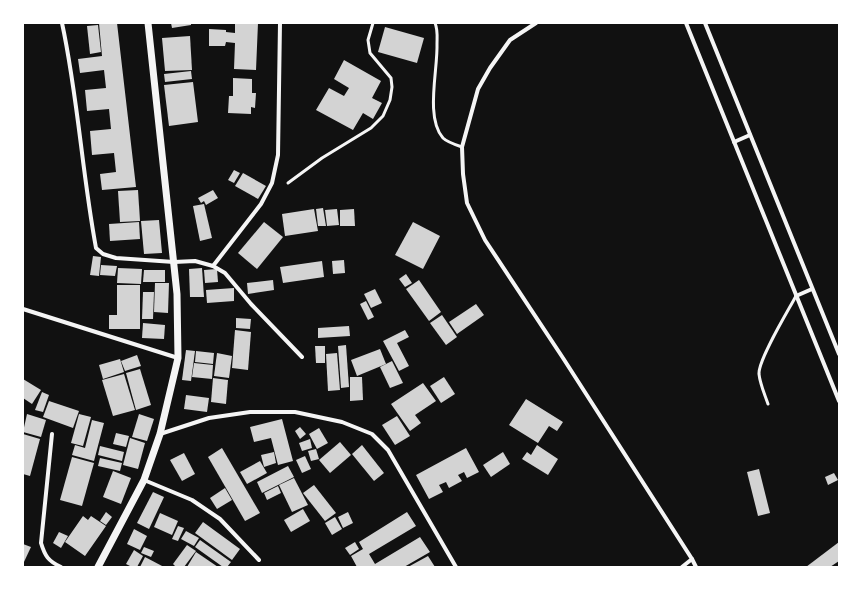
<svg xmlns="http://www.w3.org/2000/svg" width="862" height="590" viewBox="0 0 862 590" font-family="Inter,sans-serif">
<rect width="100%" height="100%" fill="#111"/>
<!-- building -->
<g fill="#d3d3d3">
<path d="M99,23H117L136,187L102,190L100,174L116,172L114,153L92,155L90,131L111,129L109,109L87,111L85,90L106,88L104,70L80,73L78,59L102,56Z"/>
<path d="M171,23H191V25L172,28Z"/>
<path d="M235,23H258L256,70L234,69L235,43L226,42L225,46H209V29L226,30V32L235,33Z"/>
<path d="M98,25L101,52L90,54L87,26Z"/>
<path d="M385,27L424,38L417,63L378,52Z"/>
<path d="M190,36L192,70L165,71L162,38Z"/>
<path d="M344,60L381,81L372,98L382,103L373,119L363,113L353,130L316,110L329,88L344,96L349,88L334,79Z"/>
<path d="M191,71L192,79L165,82L164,74Z"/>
<path d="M233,78L252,79V93H256L255,108L251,107V114L228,113L229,96H233Z"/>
<path d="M193,82L198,122L169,126L164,85Z"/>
<path d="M234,170L240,173L234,183L228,180Z"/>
<path d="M243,173L266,186L258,199L235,186Z"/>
<path d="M138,190L140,221L120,222L118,191Z"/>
<path d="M213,190L218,198L206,205L204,201L201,203L198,198Z"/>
<path d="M204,204L212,238L200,241L193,206Z"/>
<path d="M323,208L326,226H318L316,209Z"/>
<path d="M314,209L318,231L285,236L282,214Z"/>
<path d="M337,209L339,225L327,226L325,210Z"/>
<path d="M354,209L355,226H340V210Z"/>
<path d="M159,220L162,253L144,254L141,221Z"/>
<path d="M139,222L140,239L110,241L109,224Z"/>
<path d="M264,222L283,237L257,269L238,253Z"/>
<path d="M413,222L440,236L423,269L395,255Z"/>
<path d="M93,256L101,257L99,276L90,275Z"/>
<path d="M344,260L345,273L333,274L332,261Z"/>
<path d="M322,261L324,277L283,283L280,267Z"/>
<path d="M101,265L117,266L115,276L100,275Z"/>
<path d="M118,268L142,269L141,284L117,283Z"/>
<path d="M202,268L204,297H190L189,269Z"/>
<path d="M217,269L218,282L205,283L204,270Z"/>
<path d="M144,270H165V282H143Z"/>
<path d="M406,274L412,283L405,287L399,279Z"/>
<path d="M273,280L274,290L248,294L247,283Z"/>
<path d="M419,280L441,312L429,321L406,289Z"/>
<path d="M155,283H169L168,313L154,312Z"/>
<path d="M117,285H140V329H109V315H117Z"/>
<path d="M234,288V301L207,303L206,290Z"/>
<path d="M375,289L382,303L371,308L364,294Z"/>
<path d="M143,292H154L153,319H142Z"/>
<path d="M366,301L374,317L368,320L360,304Z"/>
<path d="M476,304L484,315L457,334L449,322Z"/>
<path d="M442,315L457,337L446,345L430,323Z"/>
<path d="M236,318L251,319L250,329L236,328Z"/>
<path d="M143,323L165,325L164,339L142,338Z"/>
<path d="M349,326L350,336L318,338V328Z"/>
<path d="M235,330L251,332L248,370L232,368Z"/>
<path d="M405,330L409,337L397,343L409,366L399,371L383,341Z"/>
<path d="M346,345L349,387L341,388L338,346Z"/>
<path d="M315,346H325V363H316Z"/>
<path d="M380,349L386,364L357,376L351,360Z"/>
<path d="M186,350L195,351L191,381L182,380Z"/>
<path d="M196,351L214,353L213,364L195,362Z"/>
<path d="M217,353L232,356L229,378L214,376Z"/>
<path d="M337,353L340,390L328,391L326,354Z"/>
<path d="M137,355L141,366L125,371L121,361Z"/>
<path d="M120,359L124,372L103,379L99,365Z"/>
<path d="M392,361L403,383L390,388L380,367Z"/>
<path d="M194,363L213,365L212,379L192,377Z"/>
<path d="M140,369L151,405L136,410L126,373Z"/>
<path d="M124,374L135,410L113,416L102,380Z"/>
<path d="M350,377H362L363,400L350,401Z"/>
<path d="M444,377L455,394L441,403L430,386Z"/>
<path d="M213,378L228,380L226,404L211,402Z"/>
<path d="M23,379L41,390L32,404L23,398Z"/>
<path d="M423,383L436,401L415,415L421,423L410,431L391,404Z"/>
<path d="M42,392L49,395L43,412L35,410Z"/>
<path d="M186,395L209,398L207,412L184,409Z"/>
<path d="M526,399L563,422L557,431L549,426L538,443L509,425Z"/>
<path d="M49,401L79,411L73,428L43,417Z"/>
<path d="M27,414L46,420L41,437L23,432Z"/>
<path d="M79,414L91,417L83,446L71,443Z"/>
<path d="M139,414L154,419L147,441L132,437Z"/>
<path d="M397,416L410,436L395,445L382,425Z"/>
<path d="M282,419L293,461L278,465L271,438L254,442L250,427Z"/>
<path d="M92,420L104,423L94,461L72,455L75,445L85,448Z"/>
<path d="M300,427L306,434L300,439L295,431Z"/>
<path d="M319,428L328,443L317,449L309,434Z"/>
<path d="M116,433L129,436L126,447L113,444Z"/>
<path d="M23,434L40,439L30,476L23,474Z"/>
<path d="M130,438L145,443L138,469L123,465Z"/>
<path d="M310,439L312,448L302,451L299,443Z"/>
<path d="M340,442L351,455L330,473L319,460Z"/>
<path d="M362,445L384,473L374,481L352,454Z"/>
<path d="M537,445L558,459L548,475L522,459L527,452L531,455Z"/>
<path d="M100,446L124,452L122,461L98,455Z"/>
<path d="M222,448L260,513L245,521L208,457Z"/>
<path d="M466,448L479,472L467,478L464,472L458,475L462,481L449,488L446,482L439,485L443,492L429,499L416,475Z"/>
<path d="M316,449L319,459L311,461L308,451Z"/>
<path d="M274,452L276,463L264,467L261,455Z"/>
<path d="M503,452L510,464L491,477L483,465Z"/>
<path d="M184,453L195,474L182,481L170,460Z"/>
<path d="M305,456L311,469L302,473L296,460Z"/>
<path d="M72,457L94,463L82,506L60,500Z"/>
<path d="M100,458L122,463L120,471L98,466Z"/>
<path d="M260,461L267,473L247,484L240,472Z"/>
<path d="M288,466L294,477L262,493L257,482Z"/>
<path d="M759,469L770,513L758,516L747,472Z"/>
<path d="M113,471L131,478L121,504L103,497Z"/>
<path d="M834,473L838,480L828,485L825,477Z"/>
<path d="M294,478L308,505L292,512L279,485Z"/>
<path d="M314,485L336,513L325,521L303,493Z"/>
<path d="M278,486L281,493L267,500L264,493Z"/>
<path d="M225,488L232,500L217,509L210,498Z"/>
<path d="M153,492L164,497L149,529L137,523Z"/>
<path d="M303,509L310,521L291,532L284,520Z"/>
<path d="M106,512L112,517L106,525L100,521Z"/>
<path d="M348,512L353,523L343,528L338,517Z"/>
<path d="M407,512L416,526L369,554L375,564L420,537L430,552L404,567H357L351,556L363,549L359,542Z"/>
<path d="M160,513L178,521L172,535L154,527Z"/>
<path d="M83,516L88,520L91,516L106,526L85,556L65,542Z"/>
<path d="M335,517L342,529L332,535L325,523Z"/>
<path d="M203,522L240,549L232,560L195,533Z"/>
<path d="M178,526L184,528L178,541L172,539Z"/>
<path d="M134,529L147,536L140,550L127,544Z"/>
<path d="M186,531L199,538L194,546L181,539Z"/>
<path d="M59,532L68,536L61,548L53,543Z"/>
<path d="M200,540L231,562L227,567H223L195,547Z"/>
<path d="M355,542L359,549L350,555L345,548Z"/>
<path d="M839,542V561L830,567H806Z"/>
<path d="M23,544L31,547L23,564Z"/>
<path d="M187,545L196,551L184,567H176L173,564Z"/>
<path d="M144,547L154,551L151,557L141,553Z"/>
<path d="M134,550L143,556L137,567H132L126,564Z"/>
<path d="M196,552L218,567H187Z"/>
<path d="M428,556L435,567H408Z"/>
<path d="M145,557L164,567H140Z"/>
</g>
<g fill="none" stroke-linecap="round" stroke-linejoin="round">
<!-- service -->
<g stroke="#f5f5f5" stroke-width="3">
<path d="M435,23C438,30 437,37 437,44C438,69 425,118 443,138C447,142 456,145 462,147"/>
<path d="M288,183L322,158L371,128L383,116L390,100L392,87L391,78L370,53L368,40L373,23"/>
<path d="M768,404C765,395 760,384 759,374C758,360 788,311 796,296"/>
</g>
<!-- minor -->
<g stroke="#f5f5f5" stroke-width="4">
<path d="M62,23C78,97 82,173 96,248L103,254L116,258L174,262L195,261L213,266L225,273L251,304L302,357"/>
<path d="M536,23L510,40L490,68L478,89L462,147L463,174L467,203L485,240L563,358L692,559L682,567"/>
<path d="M686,23L839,401"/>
<path d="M705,23L839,354"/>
<path d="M734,142L750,135"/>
<path d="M213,266L261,204L272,183L278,155L280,23"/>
<path d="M796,296L812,289"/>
<path d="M23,309L178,358"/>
<path d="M52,434L41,543C45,556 48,561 61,567"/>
<path d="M160,434L209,418L250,412H295L342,422L372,434L388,450L456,567"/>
<path d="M144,480L192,500L220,519L259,560"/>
<path d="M692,559L696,567"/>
</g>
<!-- tertiary -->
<path stroke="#f5f5f5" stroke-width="7" d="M98,567L144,480L160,434L178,358L177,294L148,23"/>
</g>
<!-- border -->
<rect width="862" height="590" fill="none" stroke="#ffffff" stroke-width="48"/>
</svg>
